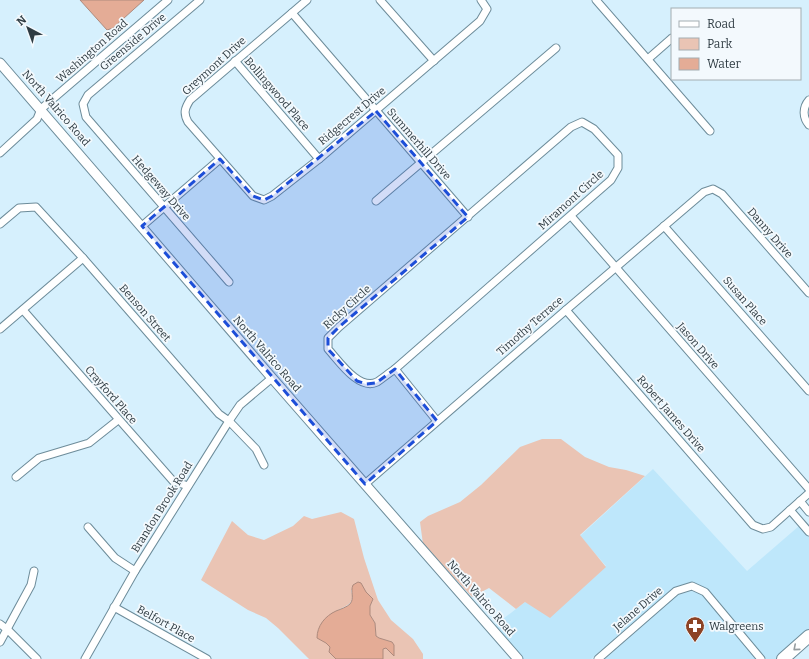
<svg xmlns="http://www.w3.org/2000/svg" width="809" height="659" viewBox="0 0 809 659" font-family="Bitter,serif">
<rect width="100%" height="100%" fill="#d6f0fd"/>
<!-- built -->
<g fill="#bee7fb">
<path d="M653,469L747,571L799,526L809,537V631L776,659H766L708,590L691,582L673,588L591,659H523L494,626L525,602L606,566L580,536Z"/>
<path d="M692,591L703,595L756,659H605L678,595Z"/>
</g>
<!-- green -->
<g fill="#eac4b4">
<path d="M542,439H561L585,457L609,467L626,470L645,476L580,535L606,567L550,618L525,602L516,609L489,588L472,597L423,544L420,522L428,516L460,502L481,485L520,447Z"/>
<path d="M341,512L354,519L364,558L378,600L391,620L413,639L423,654V659H383V649L392,642L379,638L376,636L375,623L370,615V606L373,599L351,590C356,606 345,605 335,612C326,618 317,628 318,638L326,643L330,647L329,652L336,659H309L278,628L266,618L248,610L201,580L232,521L248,535L264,540L293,526L304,516L312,519Z"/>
</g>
<!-- water -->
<g fill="#e4ac96" stroke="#ad8a7d">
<path d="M80,0H144L113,28L107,30Z"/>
<path d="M358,582L361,583L366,592L373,599L370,606V615L375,623L376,636L379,638L392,642L394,645V656L386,648L383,649V659H336L329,652L330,647L326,643L317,638C317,626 325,616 336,611C341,609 347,607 350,604C355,598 350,592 353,585Z"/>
</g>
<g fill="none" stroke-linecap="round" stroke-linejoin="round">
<defs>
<g id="minor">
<path d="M200,0L88,95L83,104L86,117L229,282"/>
<path d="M307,0L190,100C185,108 183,113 188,122L253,196L264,200L272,196L319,159L480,21L487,9L481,0"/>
<path d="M380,0L434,61"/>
<path d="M596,0L710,131"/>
<path d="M292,13L468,217"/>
<path d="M648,59L672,38"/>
<path d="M235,61L319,159"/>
<path d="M809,100C802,108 803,118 809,125"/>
<path d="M582,122L594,129L618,155V168L611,180L395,369C389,373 383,378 377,382C359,391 339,361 328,349V338L339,327L571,127Z"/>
<path d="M0,153L37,119L41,109L168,0"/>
<path d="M376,201L556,48"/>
<path d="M571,216L809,489"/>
<path d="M0,224L19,208L36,207L83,258L219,414L229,421L256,449L264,465"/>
<path d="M142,226L220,159"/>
<path d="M664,226L809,391"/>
<path d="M23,310L173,481L188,486"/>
<path d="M566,310L753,525L763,529L771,527L809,493"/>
<path d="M0,329L83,258"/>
<path d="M395,369L437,421"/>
<path d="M16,477L39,458L89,443L118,420"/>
<path d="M365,484L566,310L704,192L713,189L722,194L809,293"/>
<path d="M800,501L809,512"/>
<path d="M790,510L809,532"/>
<path d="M88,527L115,558L135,571"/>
<path d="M114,607L207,659"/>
<path d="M0,624L8,630L37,659"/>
<path d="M0,642L31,585L34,571"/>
<path d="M85,659L135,571L229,421L240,405L272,378"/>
<path d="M598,659L676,591L692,586L705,592L761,659"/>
</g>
<path id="tertiary" d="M0,63L272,378L518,659"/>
<path id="trunk" d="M783,659L809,636"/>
</defs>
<!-- minor casing -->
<use href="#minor" stroke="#6d8c9a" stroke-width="9"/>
<!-- tertiary casing -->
<use href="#tertiary" stroke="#6d8c9a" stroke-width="11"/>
<!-- trunk casing -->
<use href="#trunk" stroke="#6d8c9a" stroke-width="14"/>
<!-- minor -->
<use href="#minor" stroke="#fff" stroke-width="7"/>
<!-- tertiary -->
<use href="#tertiary" stroke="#fff" stroke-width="9"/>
<!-- trunk -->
<use href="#trunk" stroke="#fff" stroke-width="12"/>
</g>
<!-- one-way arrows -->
<defs><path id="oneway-chevron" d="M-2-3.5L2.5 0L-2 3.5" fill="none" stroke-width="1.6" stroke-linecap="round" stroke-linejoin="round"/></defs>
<use stroke="#969da0" href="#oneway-chevron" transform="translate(796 648) rotate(139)"/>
<!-- marked area -->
<path fill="#1d4ed8" fill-opacity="0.2" stroke="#1d4ed8" stroke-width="3" stroke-dasharray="8 5" stroke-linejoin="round" d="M376,111L468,217L339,327L328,338V349L357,381L366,384L376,383L395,369L437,421L365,484L142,226L220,159L253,196L264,200L272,196Z"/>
<!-- icons -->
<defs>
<symbol id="pharmacy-pin" viewBox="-11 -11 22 30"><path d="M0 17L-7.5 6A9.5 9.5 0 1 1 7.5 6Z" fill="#8c4325" stroke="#f3f9fd"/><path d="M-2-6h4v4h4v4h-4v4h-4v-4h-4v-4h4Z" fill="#fff"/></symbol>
</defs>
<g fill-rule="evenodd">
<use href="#pharmacy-pin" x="684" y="615" width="22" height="30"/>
</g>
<g text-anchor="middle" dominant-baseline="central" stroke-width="3.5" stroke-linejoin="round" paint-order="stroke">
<!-- street labels -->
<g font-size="11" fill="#2e3b42" stroke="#f3f9fd">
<text transform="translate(133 42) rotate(-40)">Greenside Drive</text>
<text transform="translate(92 51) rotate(-41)">Washington Road</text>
<text transform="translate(214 66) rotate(-42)">Greymont Drive</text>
<text transform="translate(277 94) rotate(49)">Bollingwood Place</text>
<text transform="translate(56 108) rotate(49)">North Valrico Road</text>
<text transform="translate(352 116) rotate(-40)">Ridgecrest Drive</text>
<text transform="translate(419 144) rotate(49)">Summerhill Drive</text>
<text transform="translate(161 188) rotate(49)">Hedgeway Drive</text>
<text transform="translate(571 200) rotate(-42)">Miramont Circle</text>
<text transform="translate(770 233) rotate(49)">Danny Drive</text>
<text transform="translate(745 301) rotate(49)">Susan Place</text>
<text transform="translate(347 307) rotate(-42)">Ricky Circle</text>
<text transform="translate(145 313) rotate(49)">Benson Street</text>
<text transform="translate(530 326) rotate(-41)">Timothy Terrace</text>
<text transform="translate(698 346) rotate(49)">Jason Drive</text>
<text transform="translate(267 354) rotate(49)">North Valrico Road</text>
<text transform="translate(111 395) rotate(49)">Crayford Place</text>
<text transform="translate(671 414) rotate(49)">Robert James Drive</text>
<text transform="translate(162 507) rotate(-58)">Brandon Brook Road</text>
<text transform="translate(481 598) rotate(49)">North Valrico Road</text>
<text transform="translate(638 609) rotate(-41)">Jelane Drive</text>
<text transform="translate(166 624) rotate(29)">Belfort Place</text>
</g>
<!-- poi labels -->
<g font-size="11" fill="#2e3b42" stroke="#f3f9fd" text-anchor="start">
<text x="709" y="626">Walgreens</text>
</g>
</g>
<!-- legend -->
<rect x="671" y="8" width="130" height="72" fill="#f3f9fd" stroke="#a4adb2"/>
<rect x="679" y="21" width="20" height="6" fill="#ffffff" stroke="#a4adb2"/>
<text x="707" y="28" font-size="12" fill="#2e3b42">Road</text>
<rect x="679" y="38" width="20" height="12" fill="#eac4b4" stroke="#a4adb2"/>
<text x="707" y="48" font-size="12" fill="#2e3b42">Park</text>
<rect x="679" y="58" width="20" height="12" fill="#e4ac96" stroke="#a4adb2"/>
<text x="707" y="68" font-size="12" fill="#2e3b42">Water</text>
<!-- north arrow -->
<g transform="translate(28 28) rotate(319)" stroke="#f3f9fd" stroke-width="3" paint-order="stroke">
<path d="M0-3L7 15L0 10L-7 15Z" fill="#2e3b42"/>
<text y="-6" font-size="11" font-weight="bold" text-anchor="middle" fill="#2e3b42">N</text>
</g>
</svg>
